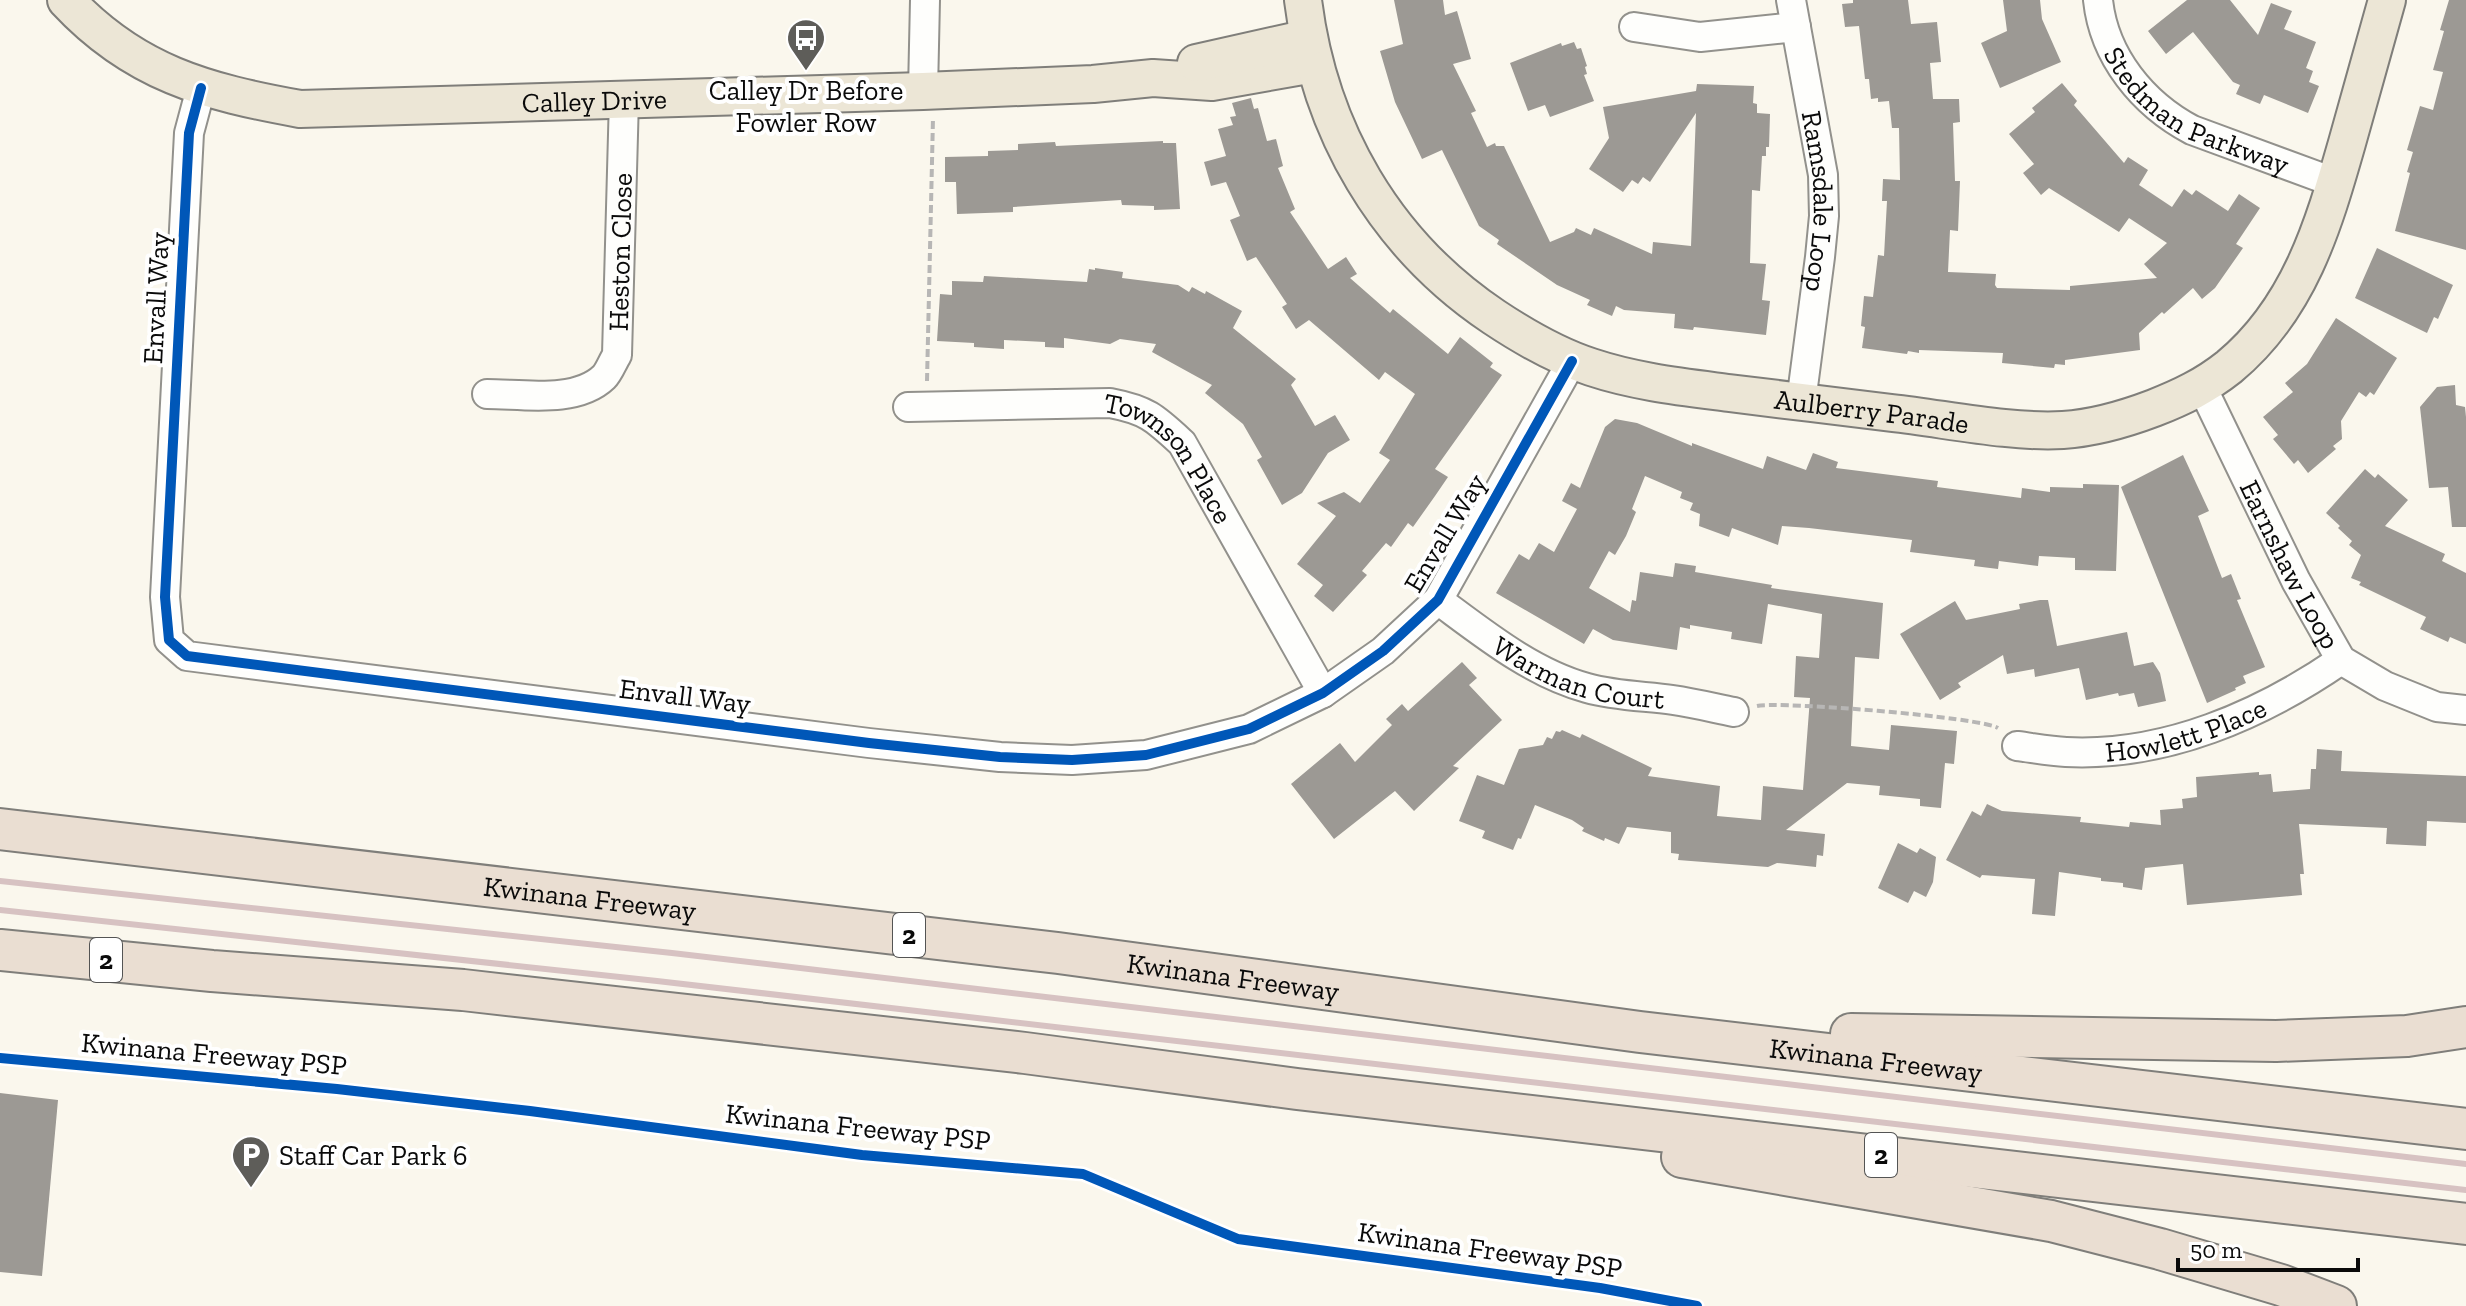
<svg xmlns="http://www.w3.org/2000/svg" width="2466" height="1306" viewBox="0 0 2466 1306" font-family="'Zilla Slab',serif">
<rect width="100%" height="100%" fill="#faf7ed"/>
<!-- building -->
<g fill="#9c9994">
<path d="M1394,0H1443L1445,15L1457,11L1471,59L1453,64L1476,111L1471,113L1487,147L1495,143L1496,146H1504L1550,242L1574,232L1576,228L1591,235L1594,228L1652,254L1653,242L1691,246L1696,113L1650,182L1643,177L1638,184L1632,180L1623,192L1589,169L1609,138L1603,107L1696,91L1697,84L1754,86L1753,103L1757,104V113L1770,114L1769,147H1766V156H1762L1760,191L1752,190L1750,263L1766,264L1762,300L1770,301L1766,335L1694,327L1693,330L1674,328L1675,314L1624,310L1616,306L1612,316L1587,305L1590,300L1557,285L1497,244L1499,240L1479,226L1442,150L1422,159L1395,102L1380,51L1403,44Z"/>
<path d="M1853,0H1908L1911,24L1937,22L1941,62L1930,63L1933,99H1959L1960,122L1953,123L1955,181H1960L1958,231L1950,230L1948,272L1996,274L1995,285L1997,288L2070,290V286L2157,278L2144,264L2167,243L2129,218L2119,232L2049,188L2041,195L2023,173L2034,164L2009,134L2035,112L2032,108L2062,83L2077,101L2074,105L2124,163L2128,157L2148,170L2139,185L2172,207L2184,189L2192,195L2196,190L2228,211L2239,194L2260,208L2236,244L2243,248L2215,288L2202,299L2193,288L2164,314L2162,312L2139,333L2140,350L2065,360V365L2055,364L2054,368L2002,363L2003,353L1919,350V353L1908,351L1907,354L1862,348L1865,327L1861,326L1864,296L1873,297L1878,255L1884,256L1887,201H1882L1883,179L1900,180L1899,128H1892L1889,101L1878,102V98L1871,99L1869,79H1865L1859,26L1845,27L1842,4L1853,3Z"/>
<path d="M2003,0H2040L2042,19L2061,62L2000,88L1981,43L2007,31Z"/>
<path d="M2187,0H2230L2258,35L2271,3L2292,11L2284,29L2316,42L2306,68L2313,71L2309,82L2319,86L2308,113L2264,95L2260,104L2236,94L2240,85L2233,82L2193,32L2166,54L2148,31Z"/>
<path d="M2449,0H2466V250L2395,231L2410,173L2407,172L2413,152L2407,150L2420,106L2433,110L2443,72L2433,70L2444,31L2440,30Z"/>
<path d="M1574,42L1577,49L1581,48L1587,66L1585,67L1587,74L1584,75L1594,101L1550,117L1545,105L1528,111L1510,63L1561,43L1562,46Z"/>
<path d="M1251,98L1254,109L1258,108L1267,141L1276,139L1283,166L1278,168L1295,209L1290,212L1328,269L1346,257L1357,274L1350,278L1390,313L1393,309L1448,354L1460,337L1493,363L1490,367L1502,375L1435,469L1448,477L1435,496L1413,527L1408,523L1391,547L1386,543L1362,571L1367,575L1333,612L1314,596L1323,585L1297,564L1336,516L1317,503L1344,492L1360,503L1390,460L1379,453L1415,394L1385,372L1379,380L1309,320L1296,329L1282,307L1287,304L1256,257L1247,261L1230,220L1240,216L1226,182L1211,186L1204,162L1226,156L1218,129L1233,125L1230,117L1236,116L1232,103Z"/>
<path d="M1163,141V143H1176L1180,209L1154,210V206L1122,205L1121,200L1013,207V212L957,214L956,182H945V157L988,156V151L1018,150V144L1055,142L1056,146Z"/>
<path d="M2377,248L2453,285L2438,319L2434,317L2427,333L2355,298Z"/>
<path d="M1095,268L1123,272L1122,278L1178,285L1189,292L1192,287L1205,294L1206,291L1242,311L1233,328L1296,379L1291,385L1315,426L1335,415L1350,440L1328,453L1302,493L1282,505L1257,460L1262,457L1243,424L1205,393L1212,385L1152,352L1156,344L1120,339L1110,344L1064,338V348L1045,347V342L1004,340V349L974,347V343L937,341L940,294L952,295V281L983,282L984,276L1087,282L1089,269L1095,270Z"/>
<path d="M2336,318L2397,358L2374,395L2370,392L2366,397L2359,392L2341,421L2342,439L2333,446L2336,449L2308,473L2298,460L2294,464L2273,439L2278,435L2263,417L2293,392L2285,383L2307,364Z"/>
<path d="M2455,385L2456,405L2465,407L2466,417V527H2452L2448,487L2429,488L2420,407L2437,387Z"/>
<path d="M1615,419L1637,423L1692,446V443L1763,469L1767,456L1806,470L1813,453L1838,462L1836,468L1938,481L1937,487L2021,498L2022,488L2050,492V487L2083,488V484L2119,485L2116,571L2075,570V558L2039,556L2038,566L1999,561L1998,569L1974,566L1975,560L1910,552L1912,540L1809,528L1782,526L1778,545L1732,528L1729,537L1699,526L1700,514L1690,510L1693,503L1680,498L1682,492L1645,476L1632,509L1636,512L1626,536L1615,555L1609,551L1589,588L1630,612L1632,600L1636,601L1640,572L1673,577L1675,563L1696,566L1695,572L1772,585L1771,588L1883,603L1879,659L1855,657L1851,746L1889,750L1891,725L1957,731L1954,764L1945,763L1941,808L1920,806V799L1879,795L1880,786L1847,783L1786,830L1825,834L1823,856L1817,855L1816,867L1777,863L1768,867L1678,860L1679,854L1671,853V832L1627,827L1619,844L1605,838L1604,841L1582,831L1584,828L1572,820L1535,805L1521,839L1518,838L1513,850L1482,838L1485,831L1459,821L1477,775L1504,785L1519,749L1543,745L1547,737L1552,739L1556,731L1560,732L1562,730L1580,738L1582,734L1652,768L1648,776L1720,786L1717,816L1761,820L1763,786L1803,790L1810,698L1794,697L1796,656L1819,658L1822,614L1768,604L1762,644L1731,639L1732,632L1690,625V629L1680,627L1677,650L1613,640L1593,629L1584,644L1496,593L1519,554L1529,560L1539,543L1554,552L1577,509L1562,501L1571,483L1580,488L1605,427Z"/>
<path d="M2183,455L2209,511L2198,516L2222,578L2231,574L2241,599L2237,600L2265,667L2243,676L2246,683L2235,688L2236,690L2207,703L2121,487Z"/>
<path d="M2365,469L2375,478L2378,474L2408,500L2385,526L2445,554L2442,561L2466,573V644L2450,637L2448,642L2420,629L2426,617L2359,585L2361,582L2351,578L2361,555L2349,545L2352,541L2338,528L2340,526L2326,513Z"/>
<path d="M2040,600H2048L2057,646L2127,632L2134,666L2153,662L2160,673L2166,701L2138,707L2134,693L2119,696L2118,693L2086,700L2079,668L2035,677L2034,669L2007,674L2003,655L1958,683L1961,687L1940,700L1900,634L1955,601L1966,620L2020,609L2019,604Z"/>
<path d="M1462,662L1477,678L1469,685L1502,720L1453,766L1459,768L1414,811L1395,791L1334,839L1291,784L1340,743L1355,762L1392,725L1386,719L1402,704L1408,711Z"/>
<path d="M2317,749L2342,751L2341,771L2466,776V823L2427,821L2426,846L2386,844L2387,828L2299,824L2304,874H2300L2302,895L2187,905L2183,864L2145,868L2142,890L2123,887V883L2101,881V878L2059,872L2055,916L2032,914L2035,879L1982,875L1980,878L1946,860L1972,811L1981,816L1987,804L2002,811L2081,817L2080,822L2129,827L2130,822L2161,825L2160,810L2183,808L2182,799L2197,797L2196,777L2259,772V775L2271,774L2273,792L2310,789L2311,769H2316Z"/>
<path d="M1898,843L1917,853L1920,848L1936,857L1933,882L1926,897L1914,891L1908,903L1878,888Z"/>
<path d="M0,1093L58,1100L42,1276L0,1272Z"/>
</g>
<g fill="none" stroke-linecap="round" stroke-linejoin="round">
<defs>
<g id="minor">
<path id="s1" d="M1791,0L1823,175L1824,216L1820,257L1801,402"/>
<path id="s2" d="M2098,0C2104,57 2143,104 2192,130L2336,183"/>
<path d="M1634,27L1700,37L1796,27"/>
<path d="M201,88L189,133L165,597L169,640L187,656L869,743L1000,757L1072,760L1146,755L1249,729L1323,693L1383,651L1438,600L1572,361"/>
<path d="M923,91L925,0"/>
<path id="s3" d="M2202,387L2296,581L2341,660L2385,686L2437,707L2466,710"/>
<path id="s4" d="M487,394C522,394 576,404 604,377C609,372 613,361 617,355L624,98"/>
<path id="s5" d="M908,407L1110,403C1147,410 1155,418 1182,443L1323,693"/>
<path id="s6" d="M1438,600C1484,634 1532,673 1587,688C1616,696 1644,696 1673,700C1694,703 1714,708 1734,712"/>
<path id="s7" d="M2017,746C2033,748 2050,751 2066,752C2165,757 2261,715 2341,660"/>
</g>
<g id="major">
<path id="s8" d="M66,0C134,73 206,92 300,109L923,91L1093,84L1153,78L1212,82L1314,64"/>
<path id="s9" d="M1303,0C1319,130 1385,244 1494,317C1524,337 1557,356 1591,367C1636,382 1683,387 1729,393C1783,400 1838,406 1892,413C1946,419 2010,433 2063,430C2095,428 2125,419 2154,408C2182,397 2205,386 2229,367C2299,309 2323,227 2347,143C2360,95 2374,48 2387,0"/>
<path d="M1196,63L1308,38"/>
</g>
<g id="highway">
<path id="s10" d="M0,829L1058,953L1640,1032L2466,1129"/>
<path d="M0,950L212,971L463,990L1025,1053L1297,1089L2466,1224"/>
<path d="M1851,1034L2276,1041L2407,1036L2466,1027"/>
<path d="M1682,1157L2051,1221L2160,1249L2281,1285L2336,1306"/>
</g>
</defs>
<!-- minor casing -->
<use href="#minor" stroke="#92918c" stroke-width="32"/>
<!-- major casing -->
<use href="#major" stroke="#7f7e7a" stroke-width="40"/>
<!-- highway casing -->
<use href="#highway" stroke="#7f7e7a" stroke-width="44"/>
<!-- path -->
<g stroke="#b7b6b5" stroke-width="4" stroke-dasharray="8 4" stroke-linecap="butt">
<path d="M927,381L933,118"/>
<path d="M1757,706C1782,701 1980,717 1998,728"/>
</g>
<!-- minor -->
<use href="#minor" stroke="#fefefc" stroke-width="28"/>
<!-- major -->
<use href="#major" stroke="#ece6d6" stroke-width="36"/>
<!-- highway -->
<use href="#highway" stroke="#eaded2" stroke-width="40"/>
<!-- rail -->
<g stroke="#d7c2c2" stroke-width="6">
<path d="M0,881L672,953L2466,1164"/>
<path d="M0,910L657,981L2466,1190"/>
</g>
<defs>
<g id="cycleway">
<path d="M201,88L189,133L165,597L169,640L187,656L869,743L1000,757L1072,760L1146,755L1249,729L1323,693L1383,651L1438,600L1572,361"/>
<path d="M0,1058L337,1089L530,1111L862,1155L1083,1174L1238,1239L1600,1288L1697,1306"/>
</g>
</defs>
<!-- cycleway casing -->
<use href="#cycleway" stroke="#fff" stroke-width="15"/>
<!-- cycleway -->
<use href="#cycleway" stroke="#0057b8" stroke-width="10"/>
</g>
<!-- icons -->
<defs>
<symbol id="bus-pin" viewBox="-11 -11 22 30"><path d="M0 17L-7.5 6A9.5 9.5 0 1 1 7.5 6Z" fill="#5e5d59" stroke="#fff"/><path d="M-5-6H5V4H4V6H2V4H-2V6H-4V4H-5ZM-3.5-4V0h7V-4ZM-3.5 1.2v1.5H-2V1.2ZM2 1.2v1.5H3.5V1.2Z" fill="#fff"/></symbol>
<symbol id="parking-pin" viewBox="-11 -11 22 30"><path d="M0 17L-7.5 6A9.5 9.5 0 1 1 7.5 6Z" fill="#5e5d59" stroke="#fff"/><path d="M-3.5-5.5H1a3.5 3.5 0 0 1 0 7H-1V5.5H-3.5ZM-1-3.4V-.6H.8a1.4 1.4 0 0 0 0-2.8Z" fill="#fff"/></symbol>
</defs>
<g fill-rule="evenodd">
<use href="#bus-pin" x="784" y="16" width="44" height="60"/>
<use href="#parking-pin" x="229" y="1133" width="44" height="60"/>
</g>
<g text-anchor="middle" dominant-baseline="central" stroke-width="8" stroke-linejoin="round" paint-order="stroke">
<!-- shield labels -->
<g fill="#fff" stroke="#545454" stroke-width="2">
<rect x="893" y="913" width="32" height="44" rx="6"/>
<rect x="90" y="938" width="32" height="44" rx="6"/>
<rect x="1865" y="1133" width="32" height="44" rx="6"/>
</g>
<g font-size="26" font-weight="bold" fill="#0a0a0a">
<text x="909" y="935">2</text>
<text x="106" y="960">2</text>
<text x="1881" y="1155">2</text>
</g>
<!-- poi labels -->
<g font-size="28" fill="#0a0a0a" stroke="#fff">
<text x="806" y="90">Calley Dr Before<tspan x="806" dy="32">Fowler Row</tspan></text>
<text x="279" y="1155" text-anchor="start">Staff Car Park 6</text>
</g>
<!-- street labels -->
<g font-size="28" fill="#0a0a0a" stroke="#fff">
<text stroke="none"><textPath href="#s8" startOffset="558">Calley Drive</textPath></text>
<text stroke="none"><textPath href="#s2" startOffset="160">Stedman Parkway</textPath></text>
<text stroke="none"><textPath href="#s1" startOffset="204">Ramsdale Loop</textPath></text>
<text stroke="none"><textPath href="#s4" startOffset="250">Heston Close</textPath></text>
<text transform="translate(156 298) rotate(-87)">Envall Way</text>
<text stroke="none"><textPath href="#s9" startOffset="776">Aulberry Parade</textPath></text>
<text stroke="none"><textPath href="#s5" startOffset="286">Townson Place</textPath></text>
<text transform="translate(1445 533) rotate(-59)">Envall Way</text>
<text stroke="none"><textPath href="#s3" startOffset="198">Earnshaw Loop</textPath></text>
<text stroke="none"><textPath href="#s6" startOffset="162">Warman Court</textPath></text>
<text transform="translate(685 696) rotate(7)">Envall Way</text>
<text stroke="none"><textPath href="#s7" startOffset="172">Howlett Place</textPath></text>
<text stroke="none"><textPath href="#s10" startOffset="594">Kwinana Freeway</textPath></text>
<text stroke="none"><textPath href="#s10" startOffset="1242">Kwinana Freeway</textPath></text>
<text transform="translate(214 1054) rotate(5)">Kwinana Freeway PSP</text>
<text stroke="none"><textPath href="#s10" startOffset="1890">Kwinana Freeway</textPath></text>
<text transform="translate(858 1127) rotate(6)">Kwinana Freeway PSP</text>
<text transform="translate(1490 1250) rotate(8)">Kwinana Freeway PSP</text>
</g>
</g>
<!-- scale -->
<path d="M2178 1258v12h180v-12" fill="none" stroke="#0a0a0a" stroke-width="4"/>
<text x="2190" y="1258" font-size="24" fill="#0a0a0a" stroke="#ffffff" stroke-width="6" paint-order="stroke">50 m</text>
</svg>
